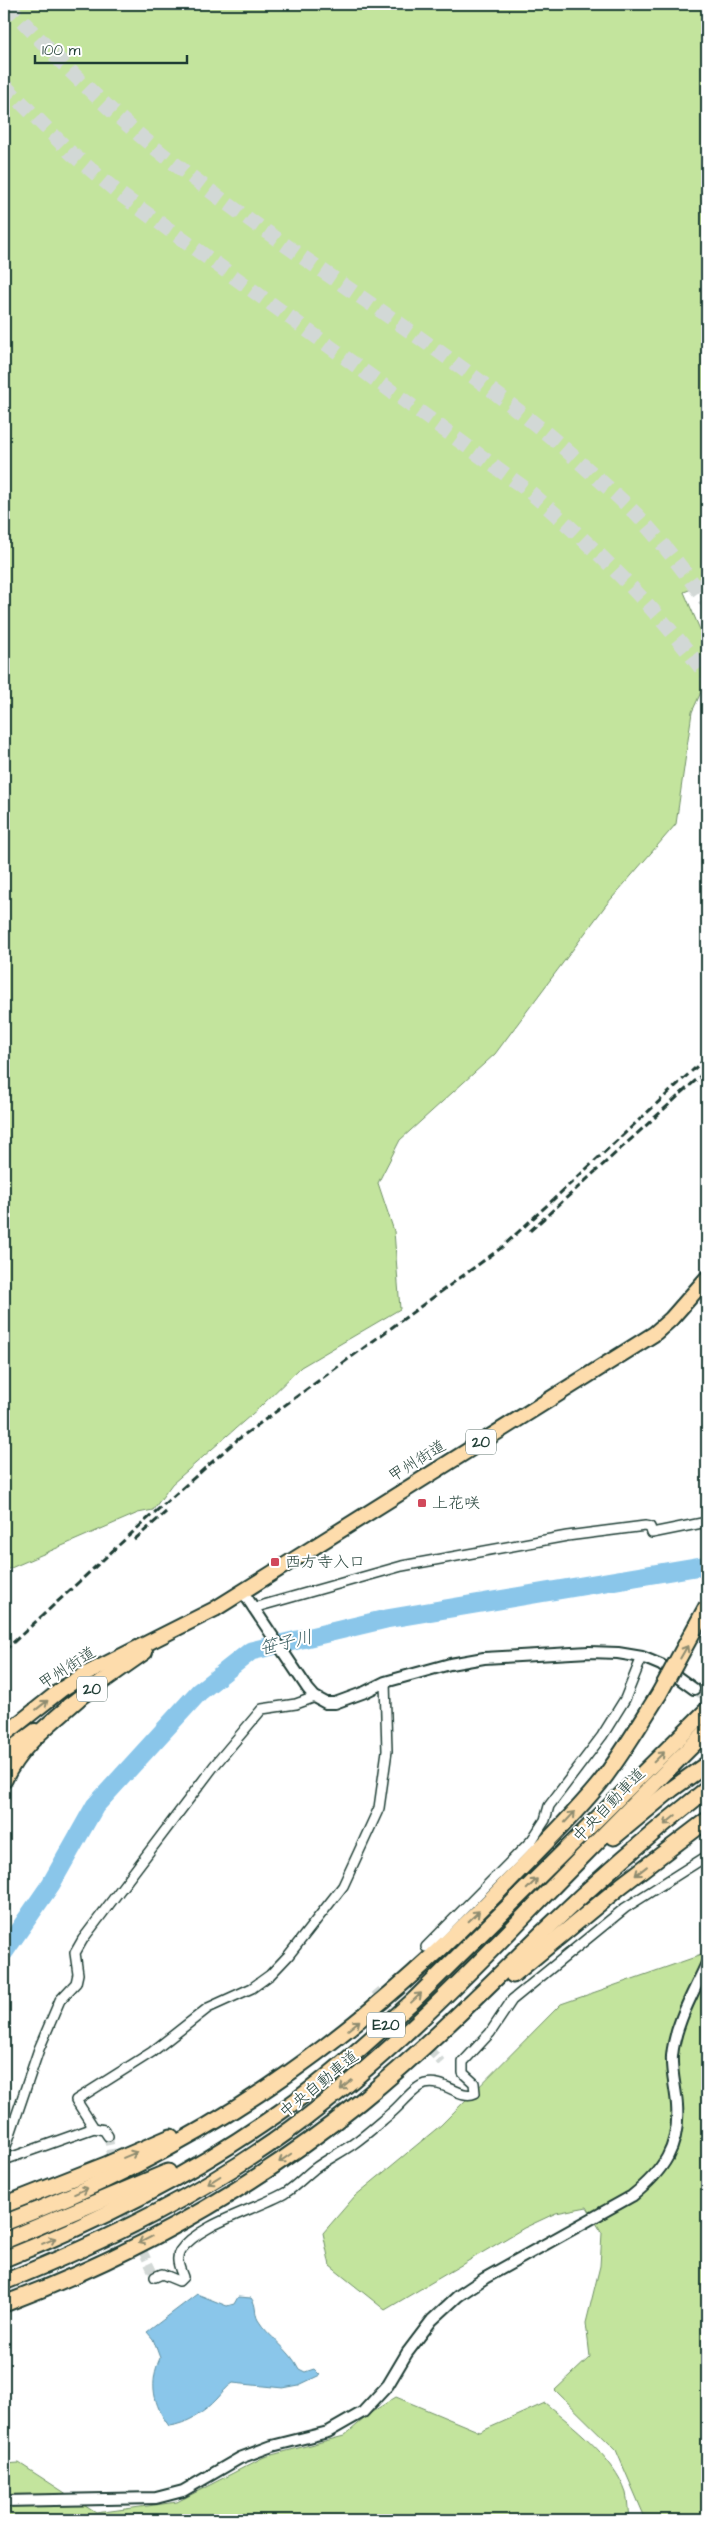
<svg xmlns="http://www.w3.org/2000/svg" width="711" height="2524" viewBox="0 0 711 2524" font-family="'Architects Daughter','Klee One',sans-serif">
<rect width="100%" height="100%" fill="#fff"/>
<filter id="ink" filterUnits="userSpaceOnUse"><feTurbulence type="fractalNoise" baseFrequency=".02" numOctaves="2"/><feDisplacementMap in="SourceGraphic" scale="10" xChannelSelector="R" yChannelSelector="G"/><feConvolveMatrix kernelMatrix="1 2 1 2 8 2 1 2 1" color-interpolation-filters="sRGB"/></filter>
<g filter="url(#ink)">
<!-- green -->
<g fill="#c3e49d" stroke="#719068">
<path d="M4,4H707V583L684,592L707,646V679L692,712L676,824L606,905L495,1054L400,1140L378,1183L394,1231L400,1309L301,1367L259,1408L172,1484L153,1510L138,1513L4,1571Z"/>
<path d="M707,1953V2520H646L616,2450L555,2390L590,2357L586,2323L600,2266L602,2233L587,2207L556,2213L524,2228L385,2310L330,2266L323,2233L355,2196L441,2125L561,2004Z"/>
<path d="M396,2397L480,2432L545,2403C573,2426 614,2457 626,2493C628,2501 628,2512 629,2520H4V2464L19,2463L96,2513L177,2502L264,2457L344,2436L372,2412Z"/>
</g>
<!-- water -->
<path fill="#8ac6ea" stroke="#5f8fa1" d="M197,2294L227,2306L234,2304L238,2297L251,2298C257,2305 254,2313 258,2320C268,2337 289,2348 299,2369L305,2372L314,2369L320,2375L299,2385L283,2388L233,2383C226,2387 222,2394 217,2399C205,2412 187,2424 169,2426C153,2404 149,2383 160,2358L153,2339L147,2332Z"/>
<g fill="none" stroke-linecap="round" stroke-linejoin="round">
<!-- river -->
<path stroke="#8ac6ea" stroke-width="19" d="M4,1952L51,1884L95,1806L199,1692L251,1651L386,1619L707,1565"/>
<!-- minor-tunnel -->
<g stroke="#d2d8d6" stroke-width="9" stroke-dasharray="9 4.5" stroke-linecap="butt">
<path d="M375,1990L442,2063"/>
<path d="M108,2136L121,2205L155,2277"/>
</g>
<!-- tertiary-tunnel -->
<path stroke="#d2d8d6" stroke-width="10" stroke-dasharray="10 5" stroke-linecap="butt" d="M694,1689L707,1697"/>
<!-- motorway-tunnel -->
<g stroke="#d2d8d6" stroke-width="15" stroke-dasharray="15 8" stroke-linecap="butt">
<path d="M7,4C55,57 104,107 160,152C290,257 438,340 565,449C589,471 614,492 637,515C662,542 685,572 707,602"/>
<path d="M4,85L71,153L120,194L530,492C596,548 655,607 707,676"/>
</g>
<defs>
<g id="minor">
<path d="M253,1608L402,1566L567,1536L645,1526L650,1527L652,1533L707,1522"/>
<path d="M426,1947L532,1840L545,1820L549,1806L602,1736L625,1699L642,1657"/>
<path d="M108,2136L104,2130L94,2128L76,2100L152,2052L208,2008L252,1988L270,1975L288,1956L343,1886L379,1808L387,1751L385,1682"/>
<path d="M4,2152L39,2049L60,2000L76,1983L78,1974L75,1953L83,1939L214,1766L262,1709L296,1704L315,1697"/>
<path d="M4,2160L94,2128"/>
<path d="M155,2277L162,2274L179,2281L183,2277C180,2269 175,2259 180,2251C198,2224 257,2209 285,2193C296,2186 304,2177 314,2169C326,2160 340,2153 353,2144C366,2135 378,2124 391,2113C401,2105 413,2088 425,2084C445,2079 460,2100 475,2093L474,2083L463,2073V2062L490,2033L512,2000L625,1908L707,1856"/>
</g>
<g id="tertiary">
<path d="M243,1592L308,1689L315,1697L326,1703H335L365,1692L385,1682L450,1664L484,1658L589,1652L618,1653L642,1657L661,1665L694,1689"/>
<path d="M4,2501L156,2498L183,2491L240,2458L272,2446L328,2432L363,2412L388,2385L407,2353L432,2320L458,2296L485,2278L632,2196C663,2171 680,2148 677,2105C676,2089 671,2072 672,2056C675,2023 694,1992 707,1963"/>
</g>
<g id="trunk">
<path d="M68,1706L145,1652"/>
<path d="M4,1735L62,1689L86,1674L215,1609L654,1334L671,1319L707,1278"/>
<path d="M4,1754L35,1731"/>
</g>
<g id="motorway">
<path d="M4,1780C20,1745 50,1724 78,1699"/>
<path d="M614,1837L672,1789L707,1764"/>
<path d="M513,1975L622,1885L707,1820"/>
<path d="M4,2205L108,2164L171,2137"/>
<path d="M4,2223C204,2147 351,2043 500,1890C533,1855 569,1821 600,1783C622,1755 640,1724 659,1694"/>
<path d="M4,2241L168,2172"/>
<path d="M4,2259C102,2220 194,2173 280,2112C328,2079 371,2039 414,2000L707,1710"/>
<path d="M4,2282C106,2241 202,2194 291,2129C380,2063 458,1985 535,1905C592,1847 649,1788 707,1731"/>
<path d="M4,2304C132,2256 253,2188 360,2102C424,2050 482,1992 541,1934C594,1883 650,1834 707,1789"/>
</g>
</defs>
<!-- minor casing -->
<use href="#minor" stroke="#1f3d34" stroke-width="12"/>
<!-- tertiary casing -->
<use href="#tertiary" stroke="#1f3d34" stroke-width="14"/>
<!-- trunk casing -->
<use href="#trunk" stroke="#1f3d34" stroke-width="18"/>
<!-- motorway casing -->
<use href="#motorway" stroke="#1f3d34" stroke-width="19"/>
<!-- minor -->
<use href="#minor" stroke="#fff" stroke-width="9"/>
<!-- tertiary -->
<use href="#tertiary" stroke="#fff" stroke-width="10"/>
<!-- trunk -->
<use href="#trunk" stroke="#fddcac" stroke-width="14"/>
<!-- motorway -->
<use href="#motorway" stroke="#fddcac" stroke-width="15"/>
<!-- rail -->
<g stroke="#1f3d34" stroke-width="3" stroke-dasharray="8 4" stroke-linecap="butt">
<path d="M530,1231L707,1070"/>
<path d="M134,1540L166,1512"/>
<path d="M4,1651L145,1521L237,1440L501,1248L707,1057"/>
</g>
<defs>
<path id="motorway-bridge" d="M659,1694L707,1606"/>
</defs>
<!-- motorway-bridge casing -->
<use href="#motorway-bridge" stroke="#1f3d34" stroke-width="19" stroke-linecap="butt"/>
<!-- motorway-bridge -->
<use href="#motorway-bridge" stroke="#fddcac" stroke-width="15"/>
</g>
<!-- one-way arrows -->
<defs><path id="oneway-shaft" d="M-6 0H5M1.5-3L5.5 0L1.5 3" fill="none" stroke-width="1.6" stroke-linecap="round" stroke-linejoin="round" transform="scale(1.25)"/></defs>
<g stroke="#8e8c70">
<use href="#oneway-shaft" transform="translate(684 1652) rotate(-60)"/>
<use href="#oneway-shaft" transform="translate(42 1705) rotate(-38)"/>
<use href="#oneway-shaft" transform="translate(659 1757) rotate(-44)"/>
<use href="#oneway-shaft" transform="translate(570 1817) rotate(-47)"/>
<use href="#oneway-shaft" transform="translate(670 1820) rotate(140)"/>
<use href="#oneway-shaft" transform="translate(641 1871) rotate(142)"/>
<use href="#oneway-shaft" transform="translate(532 1884) rotate(-45)"/>
<use href="#oneway-shaft" transform="translate(474 1916) rotate(-44)"/>
<use href="#oneway-shaft" transform="translate(416 1998) rotate(-43)"/>
<use href="#oneway-shaft" transform="translate(354 2025) rotate(-39)"/>
<use href="#oneway-shaft" transform="translate(346 2085) rotate(140)"/>
<use href="#oneway-shaft" transform="translate(130 2155) rotate(-23)"/>
<use href="#oneway-shaft" transform="translate(285 2158) rotate(145)"/>
<use href="#oneway-shaft" transform="translate(214 2180) rotate(148)"/>
<use href="#oneway-shaft" transform="translate(81 2191) rotate(-24)"/>
<use href="#oneway-shaft" transform="translate(145 2240) rotate(153)"/>
<use href="#oneway-shaft" transform="translate(49 2241) rotate(-23)"/>
</g>
</g>
<!-- markers -->
<g fill="#d1495b" stroke="#fff" stroke-width="2">
<rect x="417" y="1498" width="10" height="10" rx="2.5"/>
<rect x="270" y="1557" width="10" height="10" rx="2.5"/>
</g>
<g text-anchor="middle" dominant-baseline="central" stroke-width="4" stroke-linejoin="round" paint-order="stroke">
<!-- shield labels -->
<g fill="#fff" stroke="#627771" stroke-width="1">
<rect x="466" y="1429.5" width="30" height="25" rx="4"/>
<rect x="77" y="1676.5" width="30" height="25" rx="4"/>
<rect x="367" y="2012.5" width="38" height="25" rx="4"/>
</g>
<g font-size="15" font-weight="bold" fill="#1f3d34">
<text x="481" y="1442">20</text>
<text x="92" y="1689">20</text>
<text x="386" y="2025">E20</text>
</g>
<!-- street labels -->
<g font-size="16" fill="#1f3d34" stroke="#fff">
<text transform="translate(417 1461) rotate(-32)">甲州街道</text>
<text transform="translate(67 1668) rotate(-33)">甲州街道</text>
<text transform="translate(609 1805) rotate(-46)">中央自動車道</text>
<text transform="translate(319 2084) rotate(-39)">中央自動車道</text>
</g>
<!-- poi labels -->
<g font-size="16" fill="#1f3d34" stroke="#fff" text-anchor="start">
<text x="432" y="1503">上花咲</text>
<text x="285" y="1562">西方寺入口</text>
</g>
<!-- water labels -->
<g font-size="18" font-style="italic" fill="#3a5f62" stroke="#fff">
<text transform="translate(286 1643) rotate(-14)">笹子川</text>
</g>
</g>
<!-- margin -->
<rect width="711" height="2524" fill="none" stroke="#fff" stroke-width="20"/>
<rect x="10" y="10" width="691" height="2504" fill="none" stroke="#1f3d34" stroke-width="2" filter="url(#ink)"/>
<!-- scale -->
<path d="M35 55v8h152v-8" fill="none" stroke="#1f3d34" stroke-width="2.5"/>
<text x="42" y="55" font-size="15" fill="#1f3d34" stroke="#ffffff" stroke-width="4" paint-order="stroke">100 m</text>
</svg>
